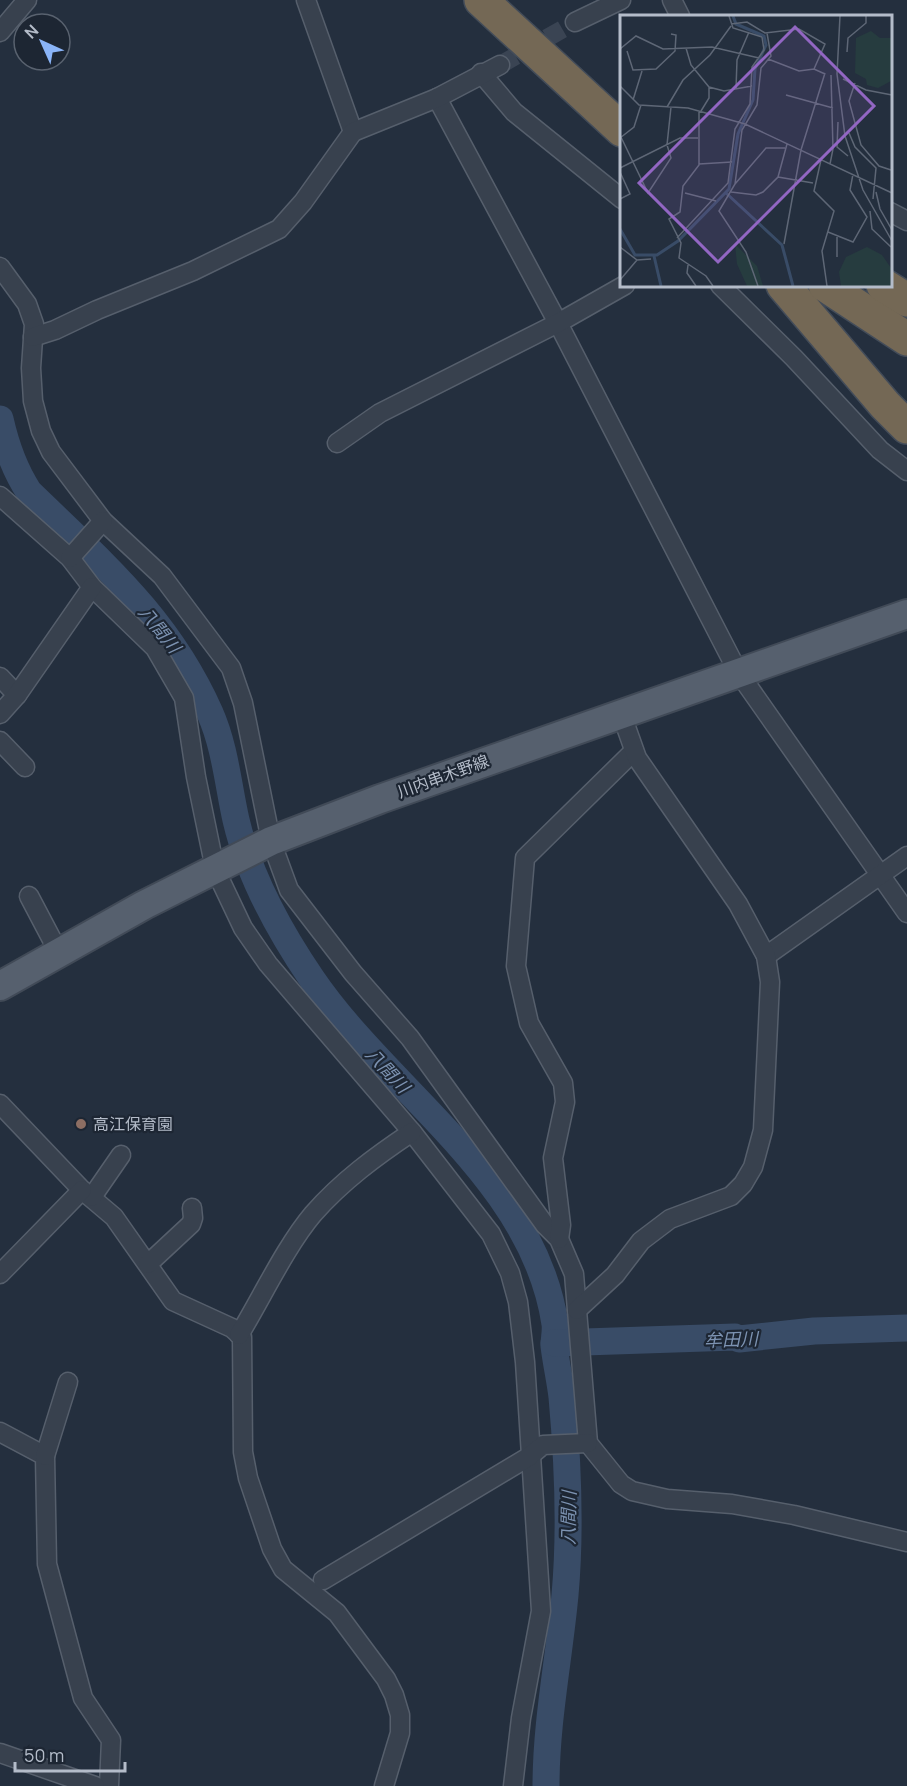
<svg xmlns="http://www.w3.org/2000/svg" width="907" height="1786" viewBox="0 0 907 1786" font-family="Manrope,'Noto Sans JP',sans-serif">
<rect width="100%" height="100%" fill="#242f3e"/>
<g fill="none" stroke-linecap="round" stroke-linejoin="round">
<!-- river -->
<g stroke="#394c67" stroke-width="27">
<path d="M0,419C6,446 14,469 29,492C102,563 168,618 210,713C225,747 228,784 236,820C249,876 280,932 312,979C389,1092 534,1180 555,1324C556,1331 554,1338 554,1346C556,1363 560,1380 562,1397C568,1463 571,1529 565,1595C559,1659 546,1722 546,1786"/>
<path d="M554,1343L735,1337L739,1339L814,1331L907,1328"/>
</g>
<!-- minor-tunnel -->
<path stroke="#3a4453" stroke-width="18" stroke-dasharray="18 9" stroke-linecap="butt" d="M500,65L575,22"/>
<defs>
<g id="minor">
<path d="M306,0L353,132"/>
<path d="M672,0L680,16"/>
<path d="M575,22L621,0"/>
<path d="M0,32L27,0"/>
<path d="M481,73L514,112L622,199"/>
<path d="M437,98L558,323L738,672L907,913"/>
<path d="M890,212L907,221"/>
<path d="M0,267L27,304L34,324L31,368L33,401L41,431L51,452L103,521L162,576L231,668L243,703L271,841L289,890L353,973L410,1038L545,1225L559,1239L574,1274L588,1443L621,1484L632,1491L667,1499L732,1504L794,1515L907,1542"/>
<path d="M720,285L794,358L880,450L907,471"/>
<path d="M33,337L55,330L97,310L193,271L279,229L303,202L353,132L437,98L500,65"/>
<path d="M337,443L380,413L558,323L625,285"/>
<path d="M0,496L70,558L92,587L155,648L184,698L196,777L215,869L243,928L268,964L412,1132L491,1234L510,1273L518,1302L525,1362L541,1611L521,1718L513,1786"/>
<path d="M70,558L103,521"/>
<path d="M0,677L17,695"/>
<path d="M0,714L17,695L92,587"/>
<path d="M0,741L25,767"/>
<path d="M29,896L59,953"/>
<path d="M766,956L907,856"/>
<path d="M0,1104L82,1190L114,1217L173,1301L232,1328L242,1337L243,1452L248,1478L272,1549L283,1569L337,1613L386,1679L394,1695L400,1715V1733L384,1786"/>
<path d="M92,1197L121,1155"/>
<path d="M559,1239L561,1225L553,1158L565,1102L563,1083L529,1023L516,966L525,858L634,751"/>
<path d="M148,1264L191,1224L193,1218L192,1208"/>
<path d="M0,1274L82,1190"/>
<path d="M577,1310L615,1275L641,1241L670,1219L731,1196L743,1184L753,1167L763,1130L770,982L766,956L738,904L637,758L621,713"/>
<path d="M239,1335C262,1297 286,1246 313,1214C342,1181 376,1156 412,1132"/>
<path d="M0,1432L45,1456L47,1564L83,1698L111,1740L109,1786"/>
<path d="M45,1456L68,1382"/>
<path d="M323,1580L530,1456L543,1445L588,1443"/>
<path d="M0,1753L95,1786"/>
</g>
<path id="primary" d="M0,986L144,905L271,841L380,799L907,614"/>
<g id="motorway">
<path d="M481,0L622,130"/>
<path d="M783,285L885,405L907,427"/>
<path d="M825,285L907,339"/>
<path d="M883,285L907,300"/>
</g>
</defs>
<!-- minor casing -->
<use href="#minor" stroke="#565f6c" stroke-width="21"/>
<!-- primary casing -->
<use href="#primary" stroke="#414a57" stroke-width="32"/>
<!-- motorway casing -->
<use href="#motorway" stroke="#434c59" stroke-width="36"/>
<!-- minor -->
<use href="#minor" stroke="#38414e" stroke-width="18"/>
<!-- primary -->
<use href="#primary" stroke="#56606e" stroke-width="28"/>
<!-- motorway -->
<use href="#motorway" stroke="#746855" stroke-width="33"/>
</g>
<!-- markers -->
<circle fill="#8d6e63" stroke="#1d2633" stroke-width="2" cx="81" cy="1124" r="6"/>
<g text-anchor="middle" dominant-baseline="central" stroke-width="4.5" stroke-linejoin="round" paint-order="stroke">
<!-- street labels -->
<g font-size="16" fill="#b4bcc9" stroke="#1d2633">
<text transform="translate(443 776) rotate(-20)">川内串木野線</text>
</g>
<!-- poi labels -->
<g font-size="16" fill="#b4bcc9" stroke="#1d2633" text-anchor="start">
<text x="93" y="1124">高江保育園</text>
</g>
<!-- water labels -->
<g font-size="18" font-style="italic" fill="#7c92b1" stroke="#1d2633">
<text transform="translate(160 629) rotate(51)">八間川</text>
<text transform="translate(388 1070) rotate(47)">八間川</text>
<text transform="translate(731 1339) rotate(-2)">牟田川</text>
<text transform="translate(568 1518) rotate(-89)">八間川</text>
</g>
</g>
<!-- overview -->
<g transform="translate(620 15)">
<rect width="272" height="272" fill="#242f3e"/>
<path d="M251,16L260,23H271V66L258,73L247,70L246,64L235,58L236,23ZM115,229L137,251L143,271H127L117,249ZM247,232L262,240L271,253V271H221L219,257L226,242Z" fill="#263c3f"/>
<path fill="none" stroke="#394c67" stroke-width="3" d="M106,178L162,230L173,271M0,214L15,240H37L58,226L109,174L118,119L133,85L135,54L146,30L144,21L116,9L113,1M34,241L41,271"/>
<path fill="none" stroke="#5e6776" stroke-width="1.5" d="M109,1L113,13L142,22M220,1L217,59L225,121L243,175L272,226M111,9L127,7L145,18L179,14L205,29L194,54M66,33L71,50L89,72L104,76L132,71M0,34L16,21L43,34L92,32L139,43M7,36L13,55L36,54L55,36L56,20L51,19M227,37L228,23L246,8V1M148,44L179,56L194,54L205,59M223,64L246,75L272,80M235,68L229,86L241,130L259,151L271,155M0,71L19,90L68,93L125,109L272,178M116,74L117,45L129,17M166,80L213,93M13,85L22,56M47,92L63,65L90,40L111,11M79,96V150L63,171L60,197L49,204L61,228L59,243L86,261L93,271M81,96L89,83V72M218,107L217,132L228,141M229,118L235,132L256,153L253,184M0,120L28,178L51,143L47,130L51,92M0,123L14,112L21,90M201,145L194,176L214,196L202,236L207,271M79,149L112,147M210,149L213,134L211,60M0,153L60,123H78M0,157L10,179L0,184M158,162L193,168M115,169L146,133H165M111,177L136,180L143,177L158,162L167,129M256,177L260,194L272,215M65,178L96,186M250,196L252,214L271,232M208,217L233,227L247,202L230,175L233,159M217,222V242M57,223L108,168L115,114L130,89L132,52L144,35L142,22M164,229L181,135L205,58M0,232L17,245L31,244M68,250L67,258L76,271M0,265L17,245M138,271L126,237L99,196L115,169L122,115L137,90L141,53L151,41L147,18"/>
<path fill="#9266c3" fill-opacity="0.15" stroke="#9266c3" stroke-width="3" d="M175,12L254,91L98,247L19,168Z"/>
<rect width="272" height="272" fill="none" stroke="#b4bcc9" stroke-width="3"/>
</g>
<!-- north arrow -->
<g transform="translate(42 42) rotate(315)"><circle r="28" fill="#1d2633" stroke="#59626f" stroke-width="1.5"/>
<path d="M0-4.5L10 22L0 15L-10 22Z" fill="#8ab4f8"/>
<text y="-9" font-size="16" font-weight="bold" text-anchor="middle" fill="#b4bcc9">N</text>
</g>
<!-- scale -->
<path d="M15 1762v9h110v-9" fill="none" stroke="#b4bcc9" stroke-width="3"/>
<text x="24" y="1762" font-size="18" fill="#b4bcc9" stroke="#1d2633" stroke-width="4.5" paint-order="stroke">50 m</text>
</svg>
